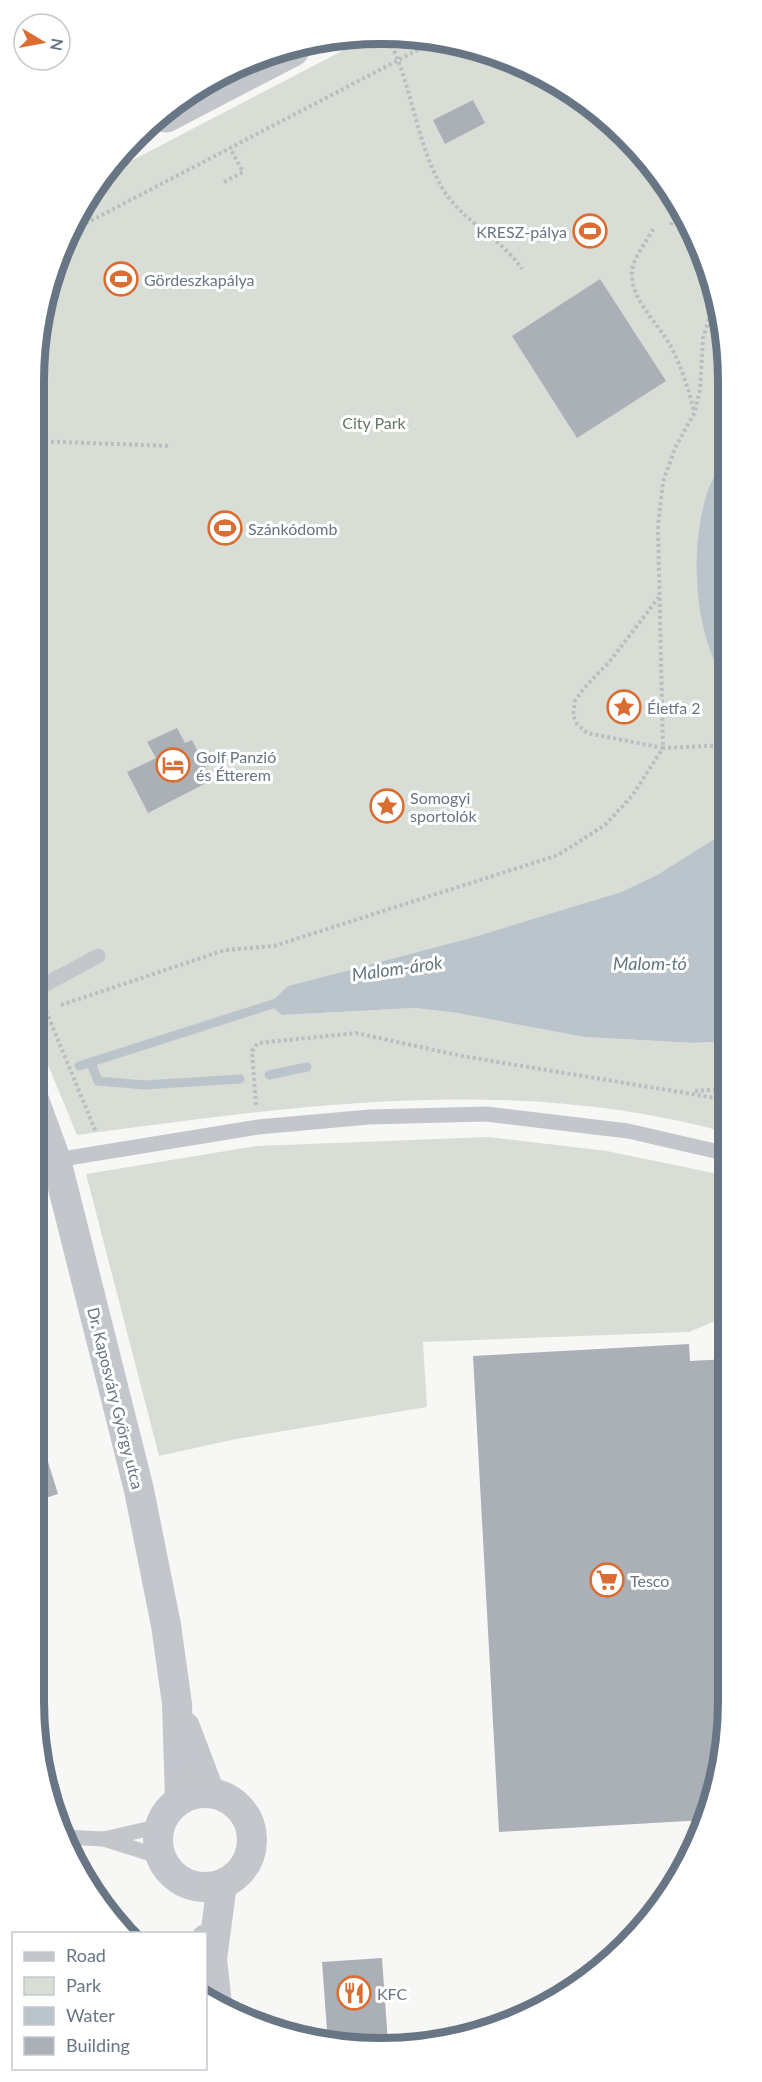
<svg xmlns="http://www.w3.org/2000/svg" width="762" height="2082" viewBox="0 0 762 2082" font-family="Lato,sans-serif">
<rect width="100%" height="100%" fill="#f7f8f5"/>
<!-- green -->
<g fill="#d8ded6">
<path d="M367,38L471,45L555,80L642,151L693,227L726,335V453L708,491L723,679L727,684V831L657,875L621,892L474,937L288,986L282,1015L415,1008L457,1013L584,1037L694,1043L728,1041V1133C515,1073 292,1106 77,1135L33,1029V381L45,291L102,176Z"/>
<path d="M489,1137L607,1151L728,1176V1316L689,1332L423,1342L427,1407L236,1439L159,1456L86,1174L256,1146Z"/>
</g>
<!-- water -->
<g fill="#bbc4ca">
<path d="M726,453L727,684C693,635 689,546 708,490C713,478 720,465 726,453Z"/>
<path d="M727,831L728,1041L694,1043L584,1037L457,1013L415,1008L282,1015L269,1004L288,986L474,937L621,892L657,875Z"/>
</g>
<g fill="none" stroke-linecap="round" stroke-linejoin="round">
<!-- stream -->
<g stroke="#bbc4ca" stroke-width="9">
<path d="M91,1063L98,1081L144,1085L240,1079"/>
<path d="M79,1066L279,1002"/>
<path d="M269,1075L307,1067"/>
</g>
</g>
<!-- building -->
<g fill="#aab0b6">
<path d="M473,100L485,123L445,144L433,120Z"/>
<path d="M600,279L666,381L577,438L512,336Z"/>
<path d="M177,728L185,743L192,740L212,780L148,813L127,772L156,758L147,742Z"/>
<path d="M689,1344L690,1361L728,1359L729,1701L717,1791L704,1820L499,1832L473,1356Z"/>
<path d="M33,1413L58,1494L33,1502Z"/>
<path d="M382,1958L388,2043L336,2046L328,2044L322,1962Z"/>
</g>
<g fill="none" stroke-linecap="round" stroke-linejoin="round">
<!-- path -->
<g stroke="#bbbdc0" stroke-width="4" stroke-dasharray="3 3" stroke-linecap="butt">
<path d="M389,40C413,87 416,145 444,191C465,223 501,238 522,269"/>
<path d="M224,182L243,172L230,148"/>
<path d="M671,225L672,221"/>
<path d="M75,229L433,42"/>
<path d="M653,229C647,241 633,258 632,271C630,299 657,322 670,345C681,365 688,388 694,411"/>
<path d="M33,441L171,446"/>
<path d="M659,597L610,661L584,688L575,701L573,715L577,724L587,733L663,748L658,526L663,482L675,448L695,412L700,389L703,338L715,300"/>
<path d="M61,1005L225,950L274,946L558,855L605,825L632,796L663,748L727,745"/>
<path d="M46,1011L96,1132"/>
<path d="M695,1091L728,1089"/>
<path d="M256,1105L252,1051L258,1043L356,1033L462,1056L728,1100"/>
</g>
<!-- service -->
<g stroke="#c3c6ca" stroke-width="15">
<path d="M33,991L98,956"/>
<path d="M56,1160L258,1127L369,1117L486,1114L628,1131L728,1154"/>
<path d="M62,1837L104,1839L160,1826"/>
<path d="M104,1839L161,1857"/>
</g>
<!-- minor -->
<g stroke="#c3c6ca" stroke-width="30">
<path d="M33,1097L56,1160L139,1490L166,1625L177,1704L180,1799"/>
<path d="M185,1727L210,1793"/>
<circle cx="205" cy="1840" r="47"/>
<path d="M206,1939L212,1959L217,2005"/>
<path d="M212,1959L222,1884"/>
</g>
<!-- tertiary -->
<path stroke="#c3c6ca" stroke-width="33" d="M166,116L293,50"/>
</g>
<!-- icons -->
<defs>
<symbol id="stadium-ring" viewBox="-11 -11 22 22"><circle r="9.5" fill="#fff" stroke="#db6d32" stroke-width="1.5"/><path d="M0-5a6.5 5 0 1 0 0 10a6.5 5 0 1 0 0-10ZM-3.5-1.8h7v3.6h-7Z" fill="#db6d32"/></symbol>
<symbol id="sight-ring" viewBox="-11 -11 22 22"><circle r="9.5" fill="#fff" stroke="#db6d32" stroke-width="1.5"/><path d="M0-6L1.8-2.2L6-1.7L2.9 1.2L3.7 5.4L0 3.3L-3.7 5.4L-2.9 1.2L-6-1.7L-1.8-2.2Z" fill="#db6d32"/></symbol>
<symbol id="hotel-ring" viewBox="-11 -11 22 22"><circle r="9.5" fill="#fff" stroke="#db6d32" stroke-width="1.5"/><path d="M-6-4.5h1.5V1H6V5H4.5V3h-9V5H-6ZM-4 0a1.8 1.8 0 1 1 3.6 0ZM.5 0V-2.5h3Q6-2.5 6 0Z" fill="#db6d32"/></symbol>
<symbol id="supermarket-ring" viewBox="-11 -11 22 22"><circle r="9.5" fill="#fff" stroke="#db6d32" stroke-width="1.5"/><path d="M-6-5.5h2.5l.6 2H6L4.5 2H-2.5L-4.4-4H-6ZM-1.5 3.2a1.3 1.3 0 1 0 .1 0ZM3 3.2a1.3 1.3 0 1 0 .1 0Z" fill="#db6d32"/></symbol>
<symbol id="restaurant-ring" viewBox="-11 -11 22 22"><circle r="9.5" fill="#fff" stroke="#db6d32" stroke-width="1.5"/><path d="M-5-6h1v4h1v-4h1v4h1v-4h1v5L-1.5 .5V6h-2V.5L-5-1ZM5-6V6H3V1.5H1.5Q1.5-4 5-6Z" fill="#db6d32"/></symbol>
</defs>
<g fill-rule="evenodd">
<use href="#stadium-ring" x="571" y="212" width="38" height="38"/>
<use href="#stadium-ring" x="102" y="260" width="38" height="38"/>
<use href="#stadium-ring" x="206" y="509" width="38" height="38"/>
<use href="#sight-ring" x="605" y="688" width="38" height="38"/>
<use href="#hotel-ring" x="154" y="746" width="38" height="38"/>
<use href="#sight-ring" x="368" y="787" width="38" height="38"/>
<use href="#supermarket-ring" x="588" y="1561" width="38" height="38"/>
<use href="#restaurant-ring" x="335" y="1974" width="38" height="38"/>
</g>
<g text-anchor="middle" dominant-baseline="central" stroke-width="6" stroke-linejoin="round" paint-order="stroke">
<!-- poi labels -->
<g font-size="16" fill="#687584" stroke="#fff" text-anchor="start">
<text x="567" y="231" text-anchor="end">KRESZ-pálya</text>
<text x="144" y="279">Gördeszkapálya</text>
<text x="248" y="528">Szánkódomb</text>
<text x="647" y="707">Életfa 2</text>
<text x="196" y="756">Golf Panzió<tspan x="196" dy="18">és Étterem</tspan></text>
<text x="410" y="797">Somogyi<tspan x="410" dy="18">sportolók</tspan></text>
<text x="630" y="1580">Tesco</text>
<text x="377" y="1993">KFC</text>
</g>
<!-- park labels -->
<g font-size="16" fill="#647763" stroke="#fff">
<text x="374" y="422">City Park</text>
</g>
<!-- street labels -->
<g font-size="16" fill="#687584" stroke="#fff">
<text transform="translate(116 1398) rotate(76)">Dr. Kaposváry György utca</text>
</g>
<!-- water labels -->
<g font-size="18" font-style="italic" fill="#647580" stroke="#fff">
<text x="650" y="963">Malom-tó</text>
<text transform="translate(397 968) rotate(-8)">Malom-árok</text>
</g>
</g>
<!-- crop -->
<path d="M0 0H762V2082H0ZM381 44H381A337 337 0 0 1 718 381V1701A337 337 0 0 1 381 2038H381A337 337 0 0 1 44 1701V381A337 337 0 0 1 381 44Z" fill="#fff" fill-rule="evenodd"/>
<path fill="none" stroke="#687584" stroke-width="8" d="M381 44H381A337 337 0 0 1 718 381V1701A337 337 0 0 1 381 2038H381A337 337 0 0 1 44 1701V381A337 337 0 0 1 381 44Z"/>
<!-- legend -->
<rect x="12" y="1932" width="195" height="138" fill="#ffffff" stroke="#c3c8ce" stroke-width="1.5"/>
<rect x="24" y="1952" width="30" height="9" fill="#c3c6ca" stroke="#c3c8ce" stroke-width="1.5"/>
<text x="66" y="1962" font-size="18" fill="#687584">Road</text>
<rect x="24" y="1977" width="30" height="18" fill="#d8ded6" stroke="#c3c8ce" stroke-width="1.5"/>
<text x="66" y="1992" font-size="18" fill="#687584">Park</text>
<rect x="24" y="2007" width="30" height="18" fill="#bbc4ca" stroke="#c3c8ce" stroke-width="1.5"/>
<text x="66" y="2022" font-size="18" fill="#687584">Water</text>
<rect x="24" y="2037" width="30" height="18" fill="#aab0b6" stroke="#c3c8ce" stroke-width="1.5"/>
<text x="66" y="2052" font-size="18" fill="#687584">Building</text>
<!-- north arrow -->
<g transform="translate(42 42) rotate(100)"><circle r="28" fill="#ffffff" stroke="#c3c8ce" stroke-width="1.5"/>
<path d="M0-4.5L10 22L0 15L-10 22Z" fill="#db6d32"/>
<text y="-9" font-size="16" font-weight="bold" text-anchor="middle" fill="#687584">N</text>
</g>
</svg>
